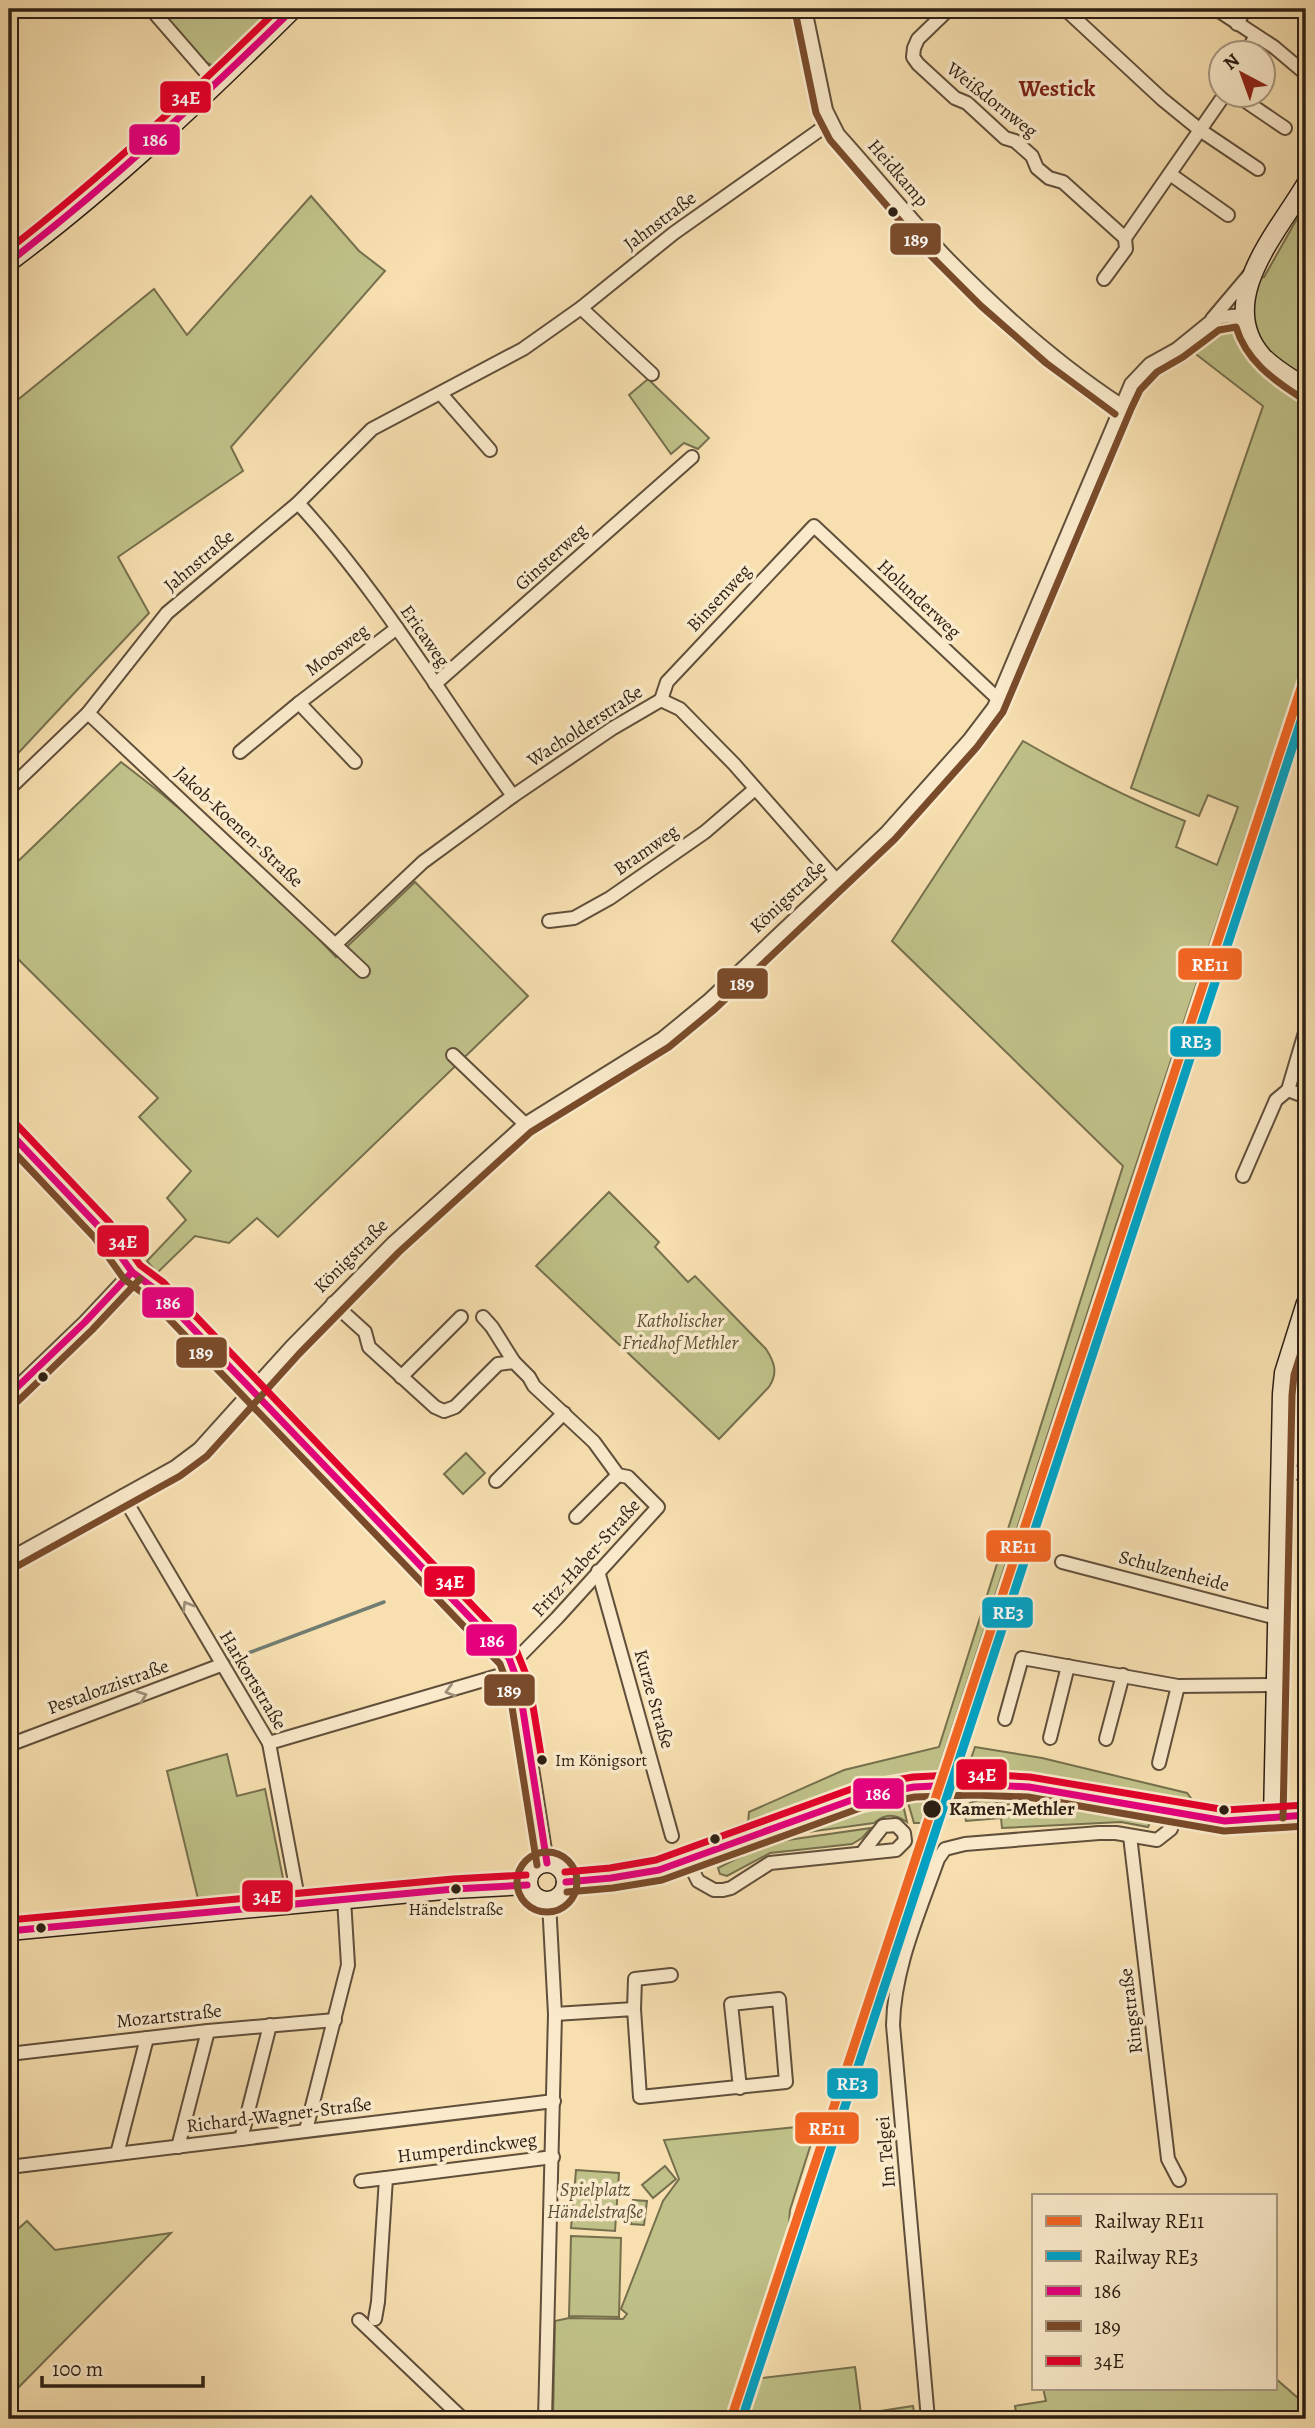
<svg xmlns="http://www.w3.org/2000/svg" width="1315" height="2428" viewBox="0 0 1315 2428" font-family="Alegreya,serif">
<rect width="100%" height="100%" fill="#f7dfaf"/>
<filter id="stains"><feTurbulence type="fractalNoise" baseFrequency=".00286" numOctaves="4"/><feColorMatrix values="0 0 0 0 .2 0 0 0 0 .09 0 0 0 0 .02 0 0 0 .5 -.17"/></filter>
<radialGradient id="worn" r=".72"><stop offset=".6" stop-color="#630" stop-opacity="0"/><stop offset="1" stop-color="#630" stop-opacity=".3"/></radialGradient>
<!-- green -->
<g fill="#bfc188" stroke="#76704e" stroke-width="2">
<path d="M157,9H273L214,66L205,62Z"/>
<path d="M311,196L359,251L385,271L231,447L243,471L118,557L149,613L9,763V407L154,289L187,335Z"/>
<path d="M1306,203V379C1283,365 1252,343 1252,312C1252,301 1256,289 1258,278L1264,277Z"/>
<path d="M1221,326L1233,328C1254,369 1267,380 1306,404V656L1117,1222L937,1774C904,1778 872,1782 841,1792C810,1802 780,1817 748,1823L749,1812L844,1770L939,1747L1123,1166L892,941L1023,741C1075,771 1129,799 1185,821L1176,847L1217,865L1238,807L1208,795L1199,816L1131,788L1263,406L1188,348L1213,327Z"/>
<path d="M648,379L709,438L698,449L684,443L671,454L629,395Z"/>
<path d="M121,762C198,820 270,887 336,957L415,882L528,996L278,1237L257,1218L229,1243L195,1236L157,1273L147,1261L186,1220L167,1198L191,1171L139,1117L158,1098L9,950V900L18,891L9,882V870Z"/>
<path d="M609,1192L659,1242L655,1247L688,1282L695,1276L766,1349C775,1363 778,1373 769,1387L719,1439L536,1266Z"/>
<path d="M466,1453L485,1473L463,1494L444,1474Z"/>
<path d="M975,1747L1042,1758L1187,1793L1196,1805L1039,1777L966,1773Z"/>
<path d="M227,1754L237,1796L265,1789L286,1893L199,1903L167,1771Z"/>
<path d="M981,1795L1008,1796L1009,1800L956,1815L955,1809L981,1799Z"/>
<path d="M930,1796L921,1823H914L907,1799Z"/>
<path d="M1030,1798L1152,1818L1148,1827L1121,1822L1002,1828L1001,1818L966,1821L965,1817Z"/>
<path d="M902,1800L907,1822C895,1814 886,1813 874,1823L801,1833L800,1829L849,1812Z"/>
<path d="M871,1828L862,1838L852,1844L770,1853L727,1876L720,1874L718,1868L767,1843Z"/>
<path d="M817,2125L790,2210L788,2235L725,2419H553L555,2321L569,2318L623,2319L627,2314L621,2309L663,2201L679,2179L664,2140Z"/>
<path d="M665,2166L676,2179L653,2198L642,2185Z"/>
<path d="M576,2170L619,2173L615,2231L571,2228Z"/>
<path d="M633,2200L647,2201L644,2225L631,2224Z"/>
<path d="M27,2221L55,2250L171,2233L9,2397V2237Z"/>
<path d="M571,2236L621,2238L619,2317L569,2316Z"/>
<path d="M855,2367L861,2414L913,2406L915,2418L745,2419L757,2384L761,2378Z"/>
<path d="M1275,2378L1306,2405V2419H1017L1015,2406L1046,2401L1043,2388H1275Z"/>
</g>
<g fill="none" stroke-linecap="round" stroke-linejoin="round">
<!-- stream -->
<path stroke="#717d72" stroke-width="3.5" d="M227,1661L384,1602"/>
<defs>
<g id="street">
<path d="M151,9L217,85"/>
<path d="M805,9L826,110L838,134C875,175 910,219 948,259C1001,313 1058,364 1121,405"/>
<path d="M949,9L918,39L914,48L913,57L918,64L955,98L967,103L1005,138L1015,141L1032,156L1037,168L1049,178L1063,182L1125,238L1225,94"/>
<path d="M1065,9L1162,99L1200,130L1258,169"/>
<path d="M1216,9L1274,47L1306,74"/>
<path d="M1237,24L1245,9"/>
<path d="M1247,52L1255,37"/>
<path d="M1235,94L1285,128"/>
<path d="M1170,174L1228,215"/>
<path d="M1104,279L1126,249L1125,238"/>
<path d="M581,308L652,374"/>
<path d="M1212,319L1250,274"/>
<path d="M441,394L490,450"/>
<path d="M298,503C380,592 442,698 513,796"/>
<path d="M435,684L692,457"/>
<path d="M661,700L667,682L814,526L998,699"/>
<path d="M299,703L355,762"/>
<path d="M88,713L363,971"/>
<path d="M240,752L299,703L397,628"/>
<path d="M9,789L88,713L167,613L298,503L372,429L523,349L581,308L674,233L831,122"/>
<path d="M549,921L574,918L610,898L705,832L755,789"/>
<path d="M336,944L423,862L513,796L613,728L661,700L680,709L734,764L836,880"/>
<path d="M1306,1029L1288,1090L1306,1097"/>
<path d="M453,1055L525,1124"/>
<path d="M9,1132L102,1230L132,1272L155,1289L509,1658L519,1685L547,1863"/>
<path d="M1243,1176L1276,1100L1288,1090"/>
<path d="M483,1317L492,1327L514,1362"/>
<path d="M401,1377L461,1317"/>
<path d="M9,1395L85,1322L132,1272"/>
<path d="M1279,1474L1306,1472"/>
<path d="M496,1481L564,1413"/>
<path d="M123,1496L269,1743L299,1903"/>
<path d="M576,1517L618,1475"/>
<path d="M9,1559L175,1467L199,1449L291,1347L392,1244L525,1124L663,1038L708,1001L887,832L969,740L994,707L1131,384L1150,364L1177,349L1209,323L1221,317L1244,315"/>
<path d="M1062,1562L1277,1618"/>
<path d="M598,1571L672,1836"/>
<path d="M1005,1719L1022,1658L1178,1686L1275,1685"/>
<path d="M1050,1738L1068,1666"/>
<path d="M1106,1739L1123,1675"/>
<path d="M269,1743L501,1675L557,1618L658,1507L628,1477L618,1475L594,1442L534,1386L529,1377L514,1362L498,1364L455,1407L444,1411L435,1407L369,1347L365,1332L333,1303"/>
<path d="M9,1745L221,1665"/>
<path d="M1159,1763L1178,1686"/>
<path d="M1130,1836L1168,2159L1179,2180"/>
<path d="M688,1861L698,1881L714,1890H723L731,1888L770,1863L896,1850L905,1841L904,1833L896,1825L883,1826L862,1853"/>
<path d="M634,2009L635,1979L671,1975"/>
<path d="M555,2014L634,2009L640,2097L786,2082L779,1999L731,2004L740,2088"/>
<path d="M9,2054L208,2031L335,2020"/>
<path d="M306,2130L348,1965L344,1899"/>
<path d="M241,2139L270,2025"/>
<path d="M178,2147L208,2031"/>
<path d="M117,2154L147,2038"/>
<path d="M9,2167L554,2101"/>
<path d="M361,2181L386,2178"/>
<path d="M375,2319L378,2302L386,2178L553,2157"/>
<path d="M359,2320L463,2419"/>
<path d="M545,2419L555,2014L549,1902"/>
<path d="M928,2419L893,2025C894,1968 919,1913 938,1859L945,1849L965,1844L1099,1833H1116L1157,1840L1171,1829L1175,1812"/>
</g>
<g id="secondary">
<path d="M1306,184C1278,232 1214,301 1262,356C1274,369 1291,378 1306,388"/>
<path d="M9,262C111,186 203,98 293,9"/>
<path d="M1273,1818L1282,1394L1284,1373L1306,1303"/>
<circle cx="547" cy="1882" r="19"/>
<path d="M566,1882L611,1878L659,1870L721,1849L860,1797L914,1787L974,1784L1029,1787L1225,1821L1306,1815"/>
<path d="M9,1931L454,1889L527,1885"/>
</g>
</defs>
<!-- street casing -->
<use href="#street" stroke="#604f3b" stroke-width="16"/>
<!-- secondary casing -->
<use href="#secondary" stroke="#2d1f14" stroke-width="21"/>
<!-- street -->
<use href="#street" stroke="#faeacb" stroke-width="12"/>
<!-- secondary -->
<use href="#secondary" stroke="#faeacb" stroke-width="18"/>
<defs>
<g id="bus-1">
<path d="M9,262C110,184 202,98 293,9"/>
<path d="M9,1132L102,1230L132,1272L155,1289L509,1658L519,1685L547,1863"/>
<path d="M9,1395L85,1322L132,1272"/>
<path d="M566,1882L611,1878L659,1870L860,1797L914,1787L974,1784L1029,1787L1225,1821L1306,1815"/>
<path d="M9,1931L454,1889L527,1885"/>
</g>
<g id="bus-2">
<path d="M795,11L816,113L830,140L926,251L981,306L1046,363L1115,414"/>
<path d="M9,1147L94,1237L124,1279L148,1297L500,1664L509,1688L537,1865"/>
<path d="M16,1403L92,1330L140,1279"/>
<path d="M14,1568L180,1476L207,1456L299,1354L399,1252L531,1132L669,1047L715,1009L895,839L977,747L1003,712L1131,409L1140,390L1157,372L1183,357L1219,330L1236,327C1246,360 1272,379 1300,397"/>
<path d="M1283,1818L1292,1395L1294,1375L1306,1337"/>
<circle cx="547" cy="1882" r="30"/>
<path d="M567,1892L613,1888L662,1880L863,1807L915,1797L974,1795L1028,1797L1224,1831L1306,1826"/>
</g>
<g id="bus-3">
<path d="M9,249C104,175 192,93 278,9"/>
<path d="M17,1125L110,1223L140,1265L163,1282L517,1652L529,1682L542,1761"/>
<path d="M565,1872L610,1868L656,1860L857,1787L913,1777L973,1774L1030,1777L1226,1810L1305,1805"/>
<path d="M9,1920L453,1879L526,1875"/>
</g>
</defs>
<!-- bus-1 casing -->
<use href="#bus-1" stroke="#faeacb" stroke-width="12"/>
<!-- bus-2 casing -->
<use href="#bus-2" stroke="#faeacb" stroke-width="12"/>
<!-- bus-3 casing -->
<use href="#bus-3" stroke="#faeacb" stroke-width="12"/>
<!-- bus-1 -->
<use href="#bus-1" stroke="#e5007d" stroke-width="7"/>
<!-- bus-2 -->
<use href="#bus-2" stroke="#7a4b2a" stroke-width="7"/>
<!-- bus-3 -->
<use href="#bus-3" stroke="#e4002b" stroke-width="7"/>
<defs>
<path id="rail-1" d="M731,2419L1306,673"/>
<path id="rail-2" d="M742,2419L1306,706"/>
</defs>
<!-- rail-1 casing -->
<use href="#rail-1" stroke="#faeacb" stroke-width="14"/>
<!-- rail-2 casing -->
<use href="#rail-2" stroke="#faeacb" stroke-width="14"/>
<!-- rail-1 -->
<use href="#rail-1" stroke="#f26522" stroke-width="9"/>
<!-- rail-2 -->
<use href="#rail-2" stroke="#02a2c5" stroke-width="9"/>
</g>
<!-- one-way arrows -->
<defs><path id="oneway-chevron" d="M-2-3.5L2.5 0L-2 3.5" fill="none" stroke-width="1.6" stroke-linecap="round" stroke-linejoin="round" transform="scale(1.75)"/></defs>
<g stroke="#9e8f79">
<use href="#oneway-chevron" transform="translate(187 1606) rotate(-120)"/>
<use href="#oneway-chevron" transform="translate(450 1691) rotate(164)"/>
<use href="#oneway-chevron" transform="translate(142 1696) rotate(-20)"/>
</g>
<!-- markers -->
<g fill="#2d1f14" stroke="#faeacb" stroke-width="2.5">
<circle cx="893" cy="212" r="6"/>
<circle cx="43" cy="1377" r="6"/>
<circle cx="542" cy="1760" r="6"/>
<circle cx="932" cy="1809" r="10"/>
<circle cx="1224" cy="1810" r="6"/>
<circle cx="715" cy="1839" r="6"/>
<circle cx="456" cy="1889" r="6"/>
<circle cx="41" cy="1928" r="6"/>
</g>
<g text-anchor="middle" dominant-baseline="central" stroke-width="7" stroke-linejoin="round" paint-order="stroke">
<!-- bus labels -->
<g font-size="17" fill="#2d1f14" stroke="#faeacb" text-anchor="start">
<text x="555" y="1760">Im Königsort</text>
<text x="456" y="1909" text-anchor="middle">Händelstraße</text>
</g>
<!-- street labels -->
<g font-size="19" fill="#2d1f14" stroke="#faeacb">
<text transform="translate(992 100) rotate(38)">Weißdornweg</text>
<text transform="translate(898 173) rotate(49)">Heidkamp</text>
<text transform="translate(660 221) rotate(-37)">Jahnstraße</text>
<text transform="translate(551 557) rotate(-42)">Ginsterweg</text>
<text transform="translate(199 561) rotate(-40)">Jahnstraße</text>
<text transform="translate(719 598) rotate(-47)">Binsenweg</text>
<text transform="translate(919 599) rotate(43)">Holunderweg</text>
<text transform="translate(425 636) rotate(55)">Ericaweg</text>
<text transform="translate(337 650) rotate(-37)">Moosweg</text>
<text transform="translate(585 726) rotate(-33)">Wacholderstraße</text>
<text transform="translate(239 827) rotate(43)">Jakob-Koenen-Straße</text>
<text transform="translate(646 850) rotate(-35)">Bramweg</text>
<text transform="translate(788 897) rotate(-43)">Königstraße</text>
<text transform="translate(351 1256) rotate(-45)">Königstraße</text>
<text transform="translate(586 1558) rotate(-48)">Fritz-Haber-Straße</text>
<text transform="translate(1174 1571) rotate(15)">Schulzenheide</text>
<text transform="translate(253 1680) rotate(59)">Harkortstraße</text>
<text transform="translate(108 1687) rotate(-20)">Pestalozzistraße</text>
<text transform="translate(654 1699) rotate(74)">Kurze Straße</text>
<text transform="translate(1131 2011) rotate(-97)">Ringstraße</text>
<text transform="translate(169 2016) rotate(-6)">Mozartstraße</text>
<text transform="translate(279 2115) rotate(-7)">Richard-Wagner-Straße</text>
<text transform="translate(467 2148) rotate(-7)">Humperdinckweg</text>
<text transform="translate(886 2152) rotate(-95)">Im Telgei</text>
</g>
<!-- park labels -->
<g font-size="19" font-style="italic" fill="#595037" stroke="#faeacb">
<text x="680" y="1321">Katholischer<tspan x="680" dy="22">Friedhof Methler</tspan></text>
<text x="595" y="2190">Spielplatz<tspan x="595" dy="22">Händelstraße</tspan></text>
</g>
<!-- stop labels -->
<g font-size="19" font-weight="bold" fill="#2d1f14" stroke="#faeacb" text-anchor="start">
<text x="949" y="1809">Kamen-Methler</text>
</g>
<!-- quarter labels -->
<g font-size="23" font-weight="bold" fill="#7a1f14" stroke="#faeacb">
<text x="1057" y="88">Westick</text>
</g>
</g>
<g stroke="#faeacb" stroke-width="2.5">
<rect x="159" y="80" width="53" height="34" rx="7" fill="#e4002b"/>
<rect x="128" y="123" width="53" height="33" rx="7" fill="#e5007d"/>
<rect x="889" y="222" width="53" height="34" rx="7" fill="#7a4b2a"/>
<rect x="1177" y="947" width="66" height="34" rx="7" fill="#f26522"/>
<rect x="716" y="967" width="53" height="33" rx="7" fill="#7a4b2a"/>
<rect x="1169" y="1025" width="53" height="33" rx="7" fill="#02a2c5"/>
<rect x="96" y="1224" width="54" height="34" rx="7" fill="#e4002b"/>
<rect x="141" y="1286" width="54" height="33" rx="7" fill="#e5007d"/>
<rect x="175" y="1336" width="53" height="33" rx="7" fill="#7a4b2a"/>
<rect x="985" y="1529" width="67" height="34" rx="7" fill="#f26522"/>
<rect x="423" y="1565" width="53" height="33" rx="7" fill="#e4002b"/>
<rect x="981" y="1596" width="53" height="33" rx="7" fill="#02a2c5"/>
<rect x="465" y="1623" width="53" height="34" rx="7" fill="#e5007d"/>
<rect x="483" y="1673" width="53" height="34" rx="7" fill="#7a4b2a"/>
<rect x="955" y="1758" width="53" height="33" rx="7" fill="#e4002b"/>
<rect x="852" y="1777" width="53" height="33" rx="7" fill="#e5007d"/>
<rect x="241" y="1879" width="53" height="34" rx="7" fill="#e4002b"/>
<rect x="826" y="2067" width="53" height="33" rx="7" fill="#02a2c5"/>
<rect x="794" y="2111" width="66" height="34" rx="7" fill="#f26522"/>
</g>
<g font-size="19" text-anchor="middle" font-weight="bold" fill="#fff">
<text x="186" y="104">34E</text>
<text x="155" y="146">186</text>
<text x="916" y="246">189</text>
<text x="1210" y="971">RE11</text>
<text x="742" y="990">189</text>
<text x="1196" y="1048">RE3</text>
<text x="123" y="1248">34E</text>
<text x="168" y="1309">186</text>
<text x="201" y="1359">189</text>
<text x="1018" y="1553">RE11</text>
<text x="450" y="1588">34E</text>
<text x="1008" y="1619">RE3</text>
<text x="492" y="1647">186</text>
<text x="509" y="1697">189</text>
<text x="982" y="1781">34E</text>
<text x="878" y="1800">186</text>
<text x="267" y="1903">34E</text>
<text x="852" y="2090">RE3</text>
<text x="827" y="2135">RE11</text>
</g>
<!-- margin -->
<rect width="1315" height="2428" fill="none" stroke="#f7dfaf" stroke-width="35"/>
<rect x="10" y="10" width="1294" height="2407" fill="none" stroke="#2d1f14" stroke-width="3.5"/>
<rect x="18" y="18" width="1280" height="2393" fill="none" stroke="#2d1f14" stroke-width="2"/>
<!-- legend -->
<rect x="1032" y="2194" width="245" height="196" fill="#faeacb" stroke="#a89982" stroke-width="2"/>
<rect x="1046" y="2216" width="35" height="10" fill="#f26522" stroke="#a89982" stroke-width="2"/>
<text x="1094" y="2228" font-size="21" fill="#2d1f14">Railway RE11</text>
<rect x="1046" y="2251" width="35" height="10" fill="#02a2c5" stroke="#a89982" stroke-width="2"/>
<text x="1094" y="2264" font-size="21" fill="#2d1f14">Railway RE3</text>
<rect x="1046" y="2286" width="35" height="10" fill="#e5007d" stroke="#a89982" stroke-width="2"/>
<text x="1094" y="2298" font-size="21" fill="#2d1f14">186</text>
<rect x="1046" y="2321" width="35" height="10" fill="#7a4b2a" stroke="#a89982" stroke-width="2"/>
<text x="1094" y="2334" font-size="21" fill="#2d1f14">189</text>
<rect x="1046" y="2356" width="35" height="10" fill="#e4002b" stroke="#a89982" stroke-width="2"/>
<text x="1094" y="2368" font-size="21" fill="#2d1f14">34E</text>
<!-- north arrow -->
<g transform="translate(1242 74) rotate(319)"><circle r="33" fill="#faeacb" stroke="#a89982" stroke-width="2"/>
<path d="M0-5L12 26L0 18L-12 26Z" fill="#8f2418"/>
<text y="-10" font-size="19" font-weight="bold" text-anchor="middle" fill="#2d1f14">N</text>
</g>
<!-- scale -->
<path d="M42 2376v10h161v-10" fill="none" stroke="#2d1f14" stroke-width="3.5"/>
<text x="52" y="2376" font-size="21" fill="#2d1f14" stroke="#faeacb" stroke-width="5" paint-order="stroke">100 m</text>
<rect width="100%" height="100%" filter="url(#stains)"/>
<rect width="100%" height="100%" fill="url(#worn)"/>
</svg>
